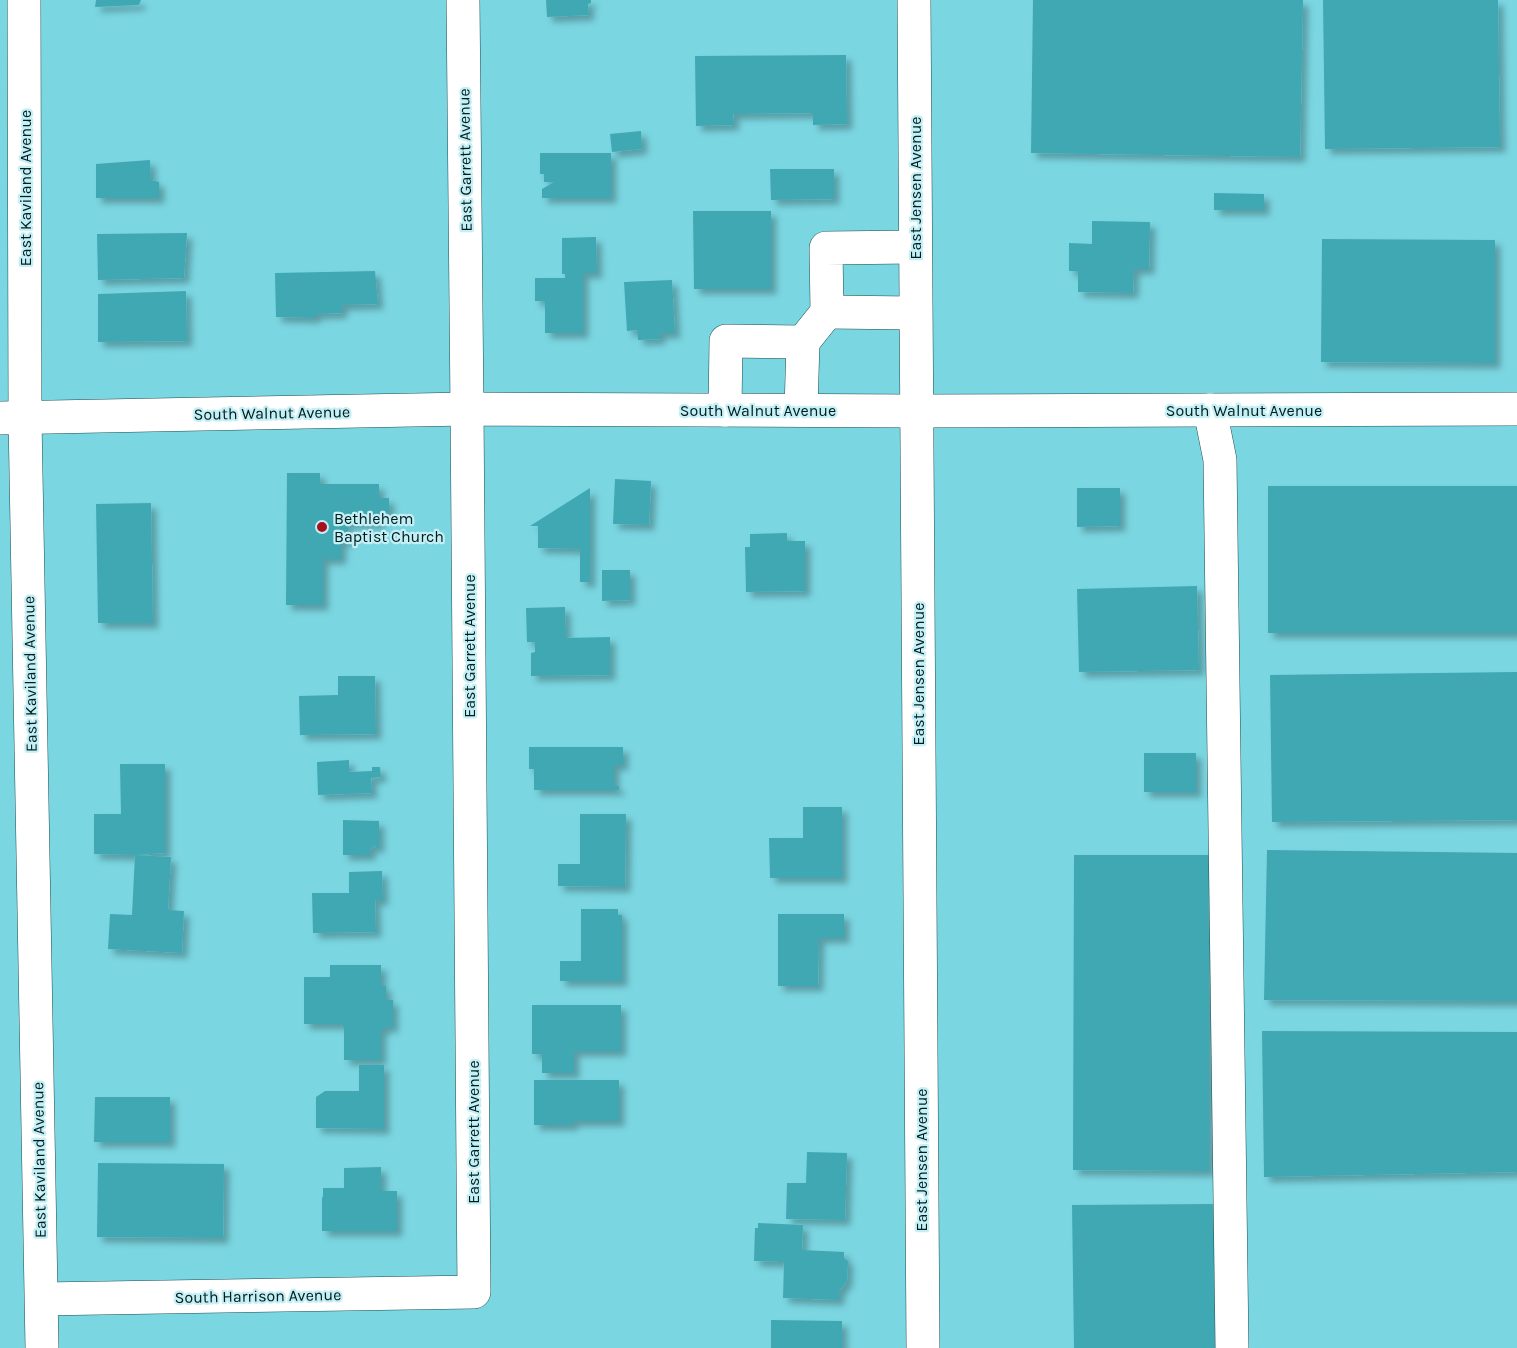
<svg xmlns="http://www.w3.org/2000/svg" width="1517" height="1348" viewBox="0 0 1517 1348" font-family="Karla,sans-serif">
<defs>
<filter id="shadow"><feDropShadow dx="5.5" dy="5.5" stdDeviation="3" flood-color="#0004"/></filter>
</defs>
<rect width="100%" height="100%" fill="#7ad6e1"/>
<!-- building -->
<g fill="#40a8b3" filter="url(#shadow)">
<path d="M96,0H141L139,5L95,7Z"/>
<path d="M546,0H591V3L588,4L589,15L547,17Z"/>
<path d="M1033,0H1303L1300,157L1031,153Z"/>
<path d="M1323,0H1498L1500,147L1325,149Z"/>
<path d="M846,55L847,124L813,125V113L733,114L734,125L696,126L695,56Z"/>
<path d="M641,131L642,149L612,152L610,134Z"/>
<path d="M540,153H611V198H542V189L554,182H544V174H540Z"/>
<path d="M150,160L151,180L159,182V198H96V164Z"/>
<path d="M770,169H834V199L771,200Z"/>
<path d="M1214,193L1264,194V210H1214Z"/>
<path d="M693,211H771V289H694Z"/>
<path d="M1092,221L1150,222L1149,269H1134L1133,293L1078,292V271H1069V243L1092,244Z"/>
<path d="M187,233L184,278L98,280L97,234Z"/>
<path d="M596,237L597,273H583V333H545V301H535V278H565V274H562V238Z"/>
<path d="M1322,239L1495,240V363L1321,362Z"/>
<path d="M375,271L378,304L342,305V313L315,314V318L276,317L275,273Z"/>
<path d="M672,280L675,333H660V339L638,340L637,330L627,331L624,282Z"/>
<path d="M186,291L187,341L98,342V294Z"/>
<path d="M287,473H320V484H379V498H389V513L380,512V523H341L342,525H348V541H341V559H323V605H286Z"/>
<path d="M615,479L651,481L649,525L613,524Z"/>
<rect x="1268" y="486" width="249" height="147"/>
<path d="M590,488V582H580V549L538,548V526H530Z"/>
<path d="M1077,488H1120V526L1077,527Z"/>
<path d="M151,503L153,623H98L96,504Z"/>
<path d="M787,533V541H805V591L746,592L745,547H750V534Z"/>
<path d="M602,570H630V600L602,601Z"/>
<path d="M1197,586L1199,670L1079,672L1077,589Z"/>
<path d="M565,607L566,638L610,637V675L531,676V653L535,652V642H527L526,608Z"/>
<path d="M1517,672V820L1272,822L1270,675Z"/>
<path d="M338,676H375L376,734L300,735L299,696L338,695Z"/>
<path d="M529,747H623V765H614V786H619V790H534V769H529Z"/>
<rect x="1144" y="753" width="52" height="39"/>
<path d="M349,760V772L372,771V767H380L381,777L371,778L372,793L318,795L317,762Z"/>
<path d="M120,764H165V853L135,855L171,857L168,910L184,911L182,953L108,949L110,914L132,915L135,855L94,854V814H121Z"/>
<path d="M803,807H842V878H770L769,838H803Z"/>
<path d="M580,814H626L625,887L558,886V864H580Z"/>
<path d="M343,820L379,821V848H376L374,845L370,850V855H343Z"/>
<path d="M1267,850L1517,853V1001L1264,1000Z"/>
<path d="M1074,855H1209V1171L1073,1170Z"/>
<path d="M382,871L383,900H375L376,932L313,933L312,893H349V872Z"/>
<path d="M581,909H618V915H622V981H560V961H581Z"/>
<path d="M778,914H844V938H819L818,986H778Z"/>
<path d="M330,965H381V986H386V1000H393V1027H384V1030H381V1060H344V1028L341,1024H304V977H330Z"/>
<path d="M532,1005H621V1051H574V1073H542V1054H532Z"/>
<path d="M1262,1031L1517,1032V1172L1264,1177Z"/>
<path d="M359,1065H384V1129L316,1128V1097L325,1091H359Z"/>
<path d="M534,1080H619V1121H573V1125H534Z"/>
<path d="M95,1097H170V1142H94Z"/>
<path d="M807,1152L847,1153L845,1220L786,1219L787,1183H806Z"/>
<path d="M98,1163L224,1164L223,1238L97,1237Z"/>
<path d="M381,1167V1191H397V1231H322V1198L323,1196V1188H344V1168Z"/>
<path d="M1214,1204L1215,1348H1074L1072,1205Z"/>
<path d="M758,1223L803,1225L802,1250L844,1252V1258L848,1261L847,1281L839,1291V1300L783,1298L784,1262L754,1261L755,1228H758Z"/>
<path d="M771,1320L842,1321V1348H771Z"/>
</g>
<g fill="none" stroke-linecap="round" stroke-linejoin="round">
<defs>
<g id="minor">
<path d="M24,0L25,418L42,1348"/>
<path d="M914,0L923,1348"/>
<path d="M827,312L915,313"/>
<path d="M725,410L726,341L803,342L827,312L826,248L915,247"/>
<path d="M801,410L803,342"/>
<path d="M1210,410L1220,460L1232,1348"/>
<path d="M0,418L467,409L915,411L1517,409"/>
<path d="M42,1299L474,1292L467,409L463,0"/>
</g>
</defs>
<!-- minor casing -->
<use href="#minor" stroke="#1b4d53" stroke-width="34"/>
<!-- minor -->
<use href="#minor" stroke="#fff" stroke-width="33"/>
</g>
<!-- markers -->
<circle fill="#a7101e" stroke="#c4eff4" stroke-width="2" cx="322" cy="527" r="6"/>
<g text-anchor="middle" dominant-baseline="central" stroke-width="4.5" stroke-linejoin="round" paint-order="stroke">
<!-- street labels -->
<g font-size="16" fill="#001d20" stroke="#c4eff4">
<text transform="translate(465 160) rotate(-91)">East Garrett Avenue</text>
<text transform="translate(25 188) rotate(-90)">East Kaviland Avenue</text>
<text transform="translate(915 188) rotate(-90)">East Jensen Avenue</text>
<text x="758" y="410">South Walnut Avenue</text>
<text x="1244" y="410">South Walnut Avenue</text>
<text transform="translate(272 413) rotate(-1)">South Walnut Avenue</text>
<text transform="translate(469 646) rotate(-90)">East Garrett Avenue</text>
<text transform="translate(30 674) rotate(-91)">East Kaviland Avenue</text>
<text transform="translate(918 674) rotate(-90)">East Jensen Avenue</text>
<text transform="translate(473 1132) rotate(-90)">East Garrett Avenue</text>
<text transform="translate(39 1160) rotate(-91)">East Kaviland Avenue</text>
<text transform="translate(921 1160) rotate(-90)">East Jensen Avenue</text>
<text transform="translate(258 1296) rotate(-1)">South Harrison Avenue</text>
</g>
<!-- poi labels -->
<g font-size="16" fill="#001d20" stroke="#c4eff4" text-anchor="start">
<text x="334" y="518">Bethlehem<tspan x="334" dy="18">Baptist Church</tspan></text>
</g>
</g>
</svg>
